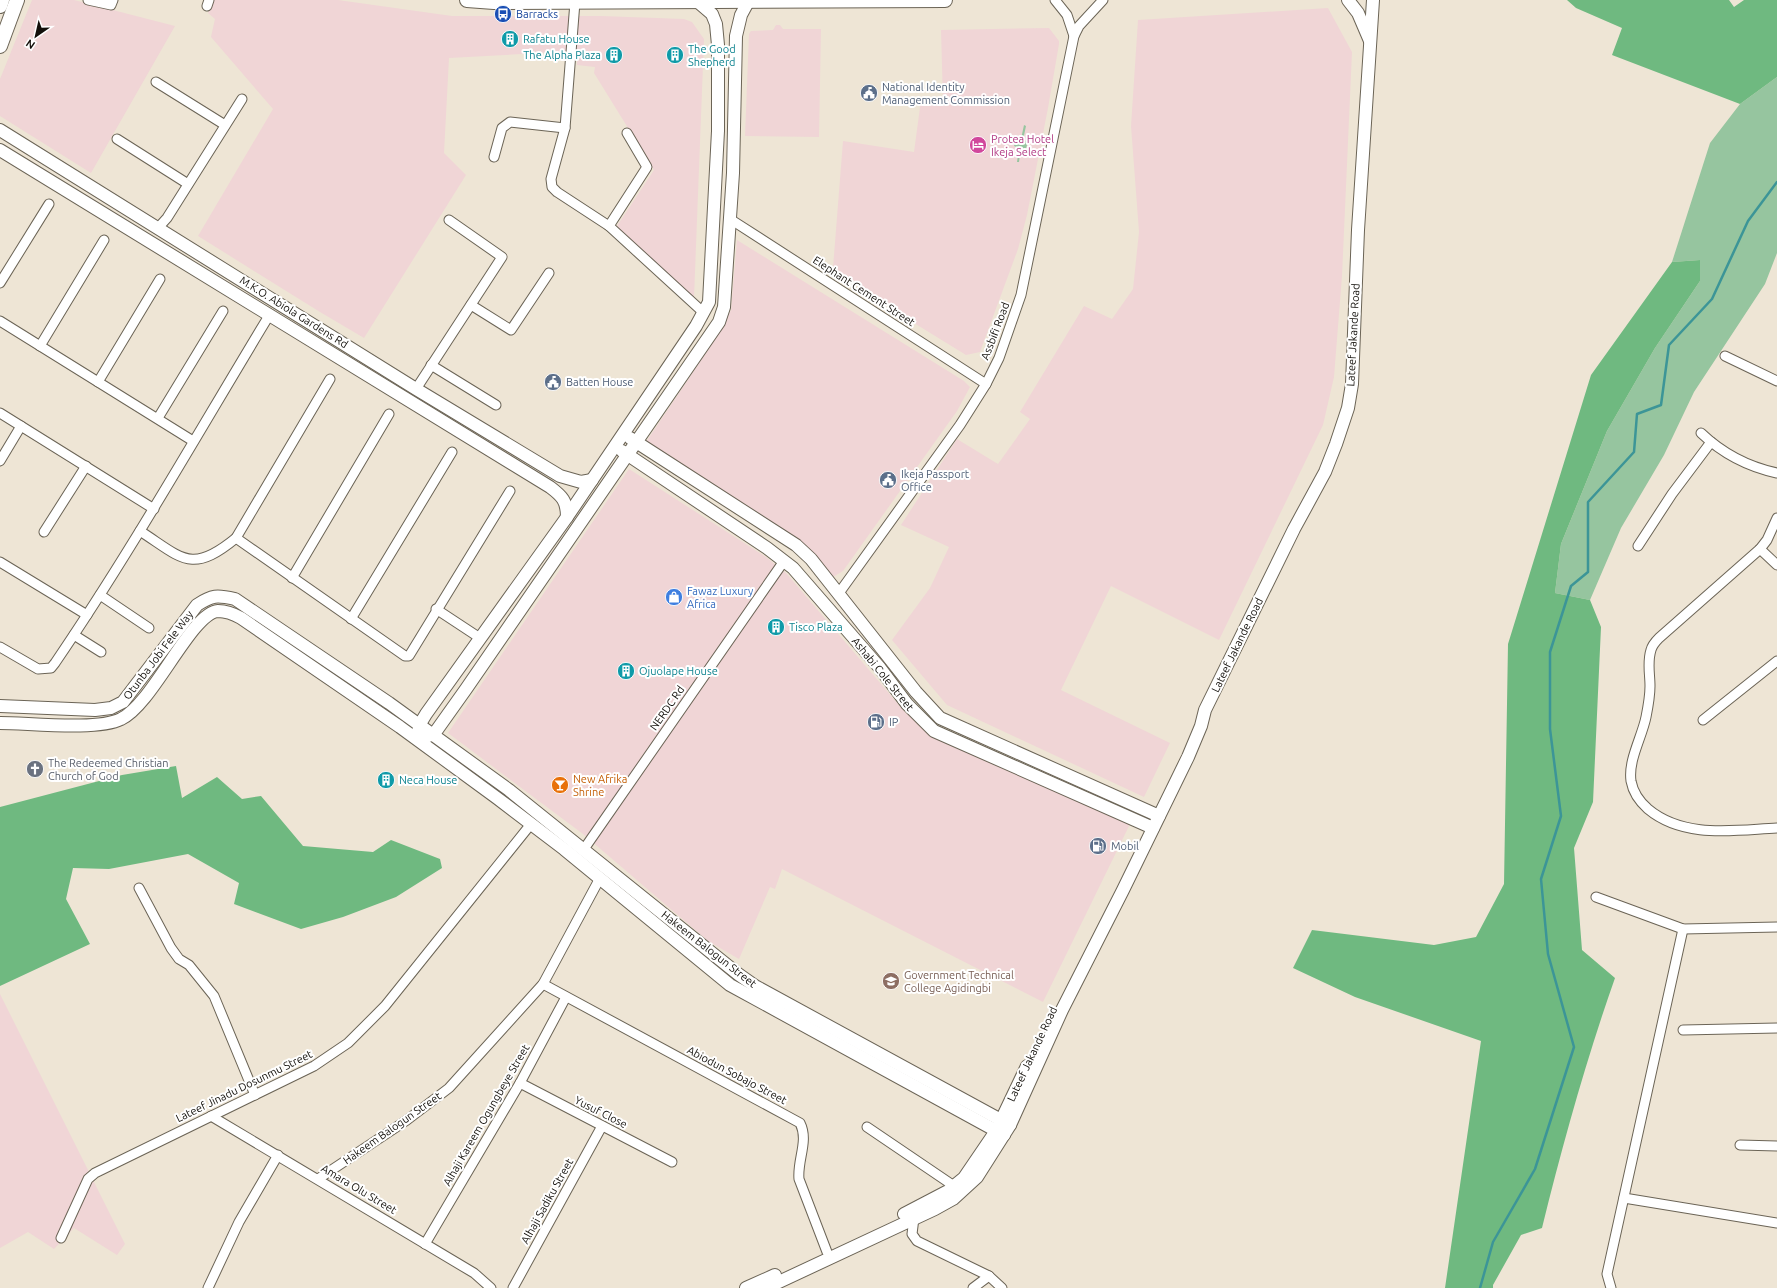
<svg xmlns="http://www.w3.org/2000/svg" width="1777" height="1288" viewBox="0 0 1777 1288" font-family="Ubuntu,sans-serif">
<rect width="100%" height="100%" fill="#eee5d5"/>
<!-- commercial -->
<g fill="#f0d5d6">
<path d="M32,0H74L175,26L91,173L0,116V79Z"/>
<path d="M213,0H338L452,16H601L684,19L692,22L704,39L694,298L618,230L617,226L654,170L594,73L595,67L577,65V51L449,58L444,153L466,175L364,338L320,312L198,236L273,109L211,37L215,19L208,13Z"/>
<path d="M1328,8L1352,52L1342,276L1334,377L1323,425L1219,640L1111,586L1061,690L1170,743L1144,797L947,705L892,640L930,588L949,547L901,525L957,439L998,464L1030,419L1020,412L1084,306L1112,319L1133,289L1139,232L1131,126L1138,20Z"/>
<path d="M776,25H780L783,29H821L819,137L745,136L749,34L751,31L773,30Z"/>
<path d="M1049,28L1059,41V44L1048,108L1027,215L1018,249L980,352L966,355L888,307L889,304L833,268L843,141L914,152L921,100L943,102L941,30Z"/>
<path d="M737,240L964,381L970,387L957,411L843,571L833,577L805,546L646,442L718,335L731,310Z"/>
<path d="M629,469L766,557L787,574L905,712L932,735L1130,824L1043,1002L782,869L775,889L770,887L739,959L708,941L583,834L448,733Z"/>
<path d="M0,994L125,1244L117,1255L74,1228L54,1249L28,1232L0,1248Z"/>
</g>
<!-- green -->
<g fill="#96c59f">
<path d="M1777,77V253L1765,284L1694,392L1664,455L1621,528L1590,600L1555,593L1561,544L1607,431L1655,348L1700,281V260L1672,262L1710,143L1740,104Z"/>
<path d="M1024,125L1026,126L1023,140L1028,141L1026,149L1021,148L1019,162H1017L1019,148L1014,146L1016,138L1021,139Z"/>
</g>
<!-- forest -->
<g fill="#6fb980">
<path d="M1567,0H1729L1734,7L1744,0H1777V77L1740,104L1612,55L1622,28L1576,8Z"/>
<path d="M1700,260V281L1655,348L1607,431L1561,544L1555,593L1590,600L1601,627L1593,802L1574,848L1582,950L1615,978C1586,1060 1563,1143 1542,1228L1521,1235L1493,1285V1288H1445L1481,1041L1355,997L1293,968L1312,930L1434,945L1476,937L1504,884L1508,644L1591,375L1672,262Z"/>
<path d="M176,766L182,798L217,777L242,799L261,796L303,846L373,852L391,840L440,859L442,868L396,897L343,917L301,929L234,904L239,883L188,854L109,869L73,868L66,899L90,944L0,986V807L122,775Z"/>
</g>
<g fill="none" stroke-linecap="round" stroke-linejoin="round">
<!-- stream -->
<path stroke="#3c9597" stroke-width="2.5" d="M1480,1288L1493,1242L1535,1169L1574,1047L1548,954L1541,879L1561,816L1550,729V652L1571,586L1588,572V502L1634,452L1637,414L1661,405L1669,345L1712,299L1748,221L1777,182"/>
<defs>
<g id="street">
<path d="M88,0L111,5L113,0"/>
<path d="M1055,0L1067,15L1074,36"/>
<path d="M575,2L565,128L551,179L552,187L557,192L609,226L704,313"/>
<path d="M207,6L209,0"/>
<path d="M156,82L225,125"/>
<path d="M117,139L188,184"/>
<path d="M494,157L502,128L510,122L565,128"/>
<path d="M730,219L986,384"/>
<path d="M609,226L647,167L627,133"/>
<path d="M158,228L167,218L242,99"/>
<path d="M0,283L49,204"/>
<path d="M471,305L511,330L549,273"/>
<path d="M0,321L193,441"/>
<path d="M40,346L104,240"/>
<path d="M1725,356L1777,381"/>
<path d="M431,365L496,405"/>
<path d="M98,382L160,279"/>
<path d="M416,389L502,257L449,220"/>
<path d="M0,413L154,509"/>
<path d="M158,418L223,311"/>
<path d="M1701,433C1722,453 1749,467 1777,473"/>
<path d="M0,461L21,426"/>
<path d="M1777,518L1767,540L1760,549L1659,638C1656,641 1652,646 1651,650C1647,662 1650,674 1650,686C1650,696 1648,707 1646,717C1642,737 1628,760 1631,781C1633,792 1640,802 1648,809C1684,839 1734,830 1777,828"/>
<path d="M140,531C182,558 191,575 236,538L330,379"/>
<path d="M44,532L86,466"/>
<path d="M236,538L405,656H409L510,491"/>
<path d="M1638,546L1672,494L1711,442"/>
<path d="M1760,549L1777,565"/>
<path d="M0,562L87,615"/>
<path d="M292,578L389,414"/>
<path d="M839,593L960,425L986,384L999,358L1021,295L1074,36L1079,26L1103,0"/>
<path d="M100,595L149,628"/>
<path d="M436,609L480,638"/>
<path d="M351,619L452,452"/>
<path d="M74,635L101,652"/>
<path d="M0,647L38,669L51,668L55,663C132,550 199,431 270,314"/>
<path d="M1703,720L1777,661"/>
<path d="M584,849L784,561"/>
<path d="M139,888L171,948L179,959L189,965L214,996L255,1095"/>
<path d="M1596,897L1683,929L1777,927"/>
<path d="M543,984L800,1123C809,1141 797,1160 799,1179L827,1252"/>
<path d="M1683,1030L1777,1028"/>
<path d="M520,1083L672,1162"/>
<path d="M211,1116L474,1273L491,1288"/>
<path d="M867,1127L954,1186"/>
<path d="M1740,1145L1777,1146"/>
<path d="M318,1179L407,1120L449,1088L543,984L600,878"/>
<path d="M1624,1198L1777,1223"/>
<path d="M914,1218L912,1234L917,1241L989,1276L1002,1288"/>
<path d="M61,1238L88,1179L95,1173L314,1066L348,1043L385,1006L531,824"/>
<path d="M425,1244L520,1083L566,997"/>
<path d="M208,1288L239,1222L278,1155"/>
<path d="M513,1288L602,1126"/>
<path d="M973,1288L989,1276"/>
<path d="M1611,1288L1607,1274L1683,929"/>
</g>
<g id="secondary">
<path d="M1348,0L1358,13L1370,41"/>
<path d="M0,130L416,389L560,476L581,482L592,480"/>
<path d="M0,150L550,487C562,496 567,501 567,517"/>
<path d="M630,438L796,545L811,559L916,692L940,718L1159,816"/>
<path d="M622,451L767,548L793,568L880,668L907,704L934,731L1153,828"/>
<path d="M0,706L95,710L111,708L123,702L197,605C212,595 217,595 235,599L389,703L509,790L738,974L755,986L1010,1125"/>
<path d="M0,723C29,723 97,731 121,719C153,704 191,613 218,611C227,611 234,614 241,618L400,727L497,798L564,849L730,985L1004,1135"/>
<path d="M418,732L420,724L426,714L567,517L696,326L709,302L718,131V45L716,24L712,14L698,2"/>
<path d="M426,737L434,734L466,689L719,322L724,307L733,173L736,36L741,15L748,2"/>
<path d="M904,1214L948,1191L964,1178L996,1131L1027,1066"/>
<path d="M746,1288L775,1275"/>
<path d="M766,1288L935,1209L953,1199L977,1177L1010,1125L1062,1010L1123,890L1188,757L1201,726L1205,710L1294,529L1325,472L1336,444L1348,408L1352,384L1358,230L1373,0"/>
</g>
<g id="primary">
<path d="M467,0L494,2L945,0"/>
<path d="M0,6L2,0"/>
<path d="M0,46L17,0"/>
</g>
</defs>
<!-- street casing -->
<use href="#street" stroke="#6b6456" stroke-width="11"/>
<!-- secondary casing -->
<use href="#secondary" stroke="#6b6456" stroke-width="14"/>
<!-- primary casing -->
<use href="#primary" stroke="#6b6456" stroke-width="16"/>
<!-- street -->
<use href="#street" stroke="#fff" stroke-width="9"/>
<!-- secondary -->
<use href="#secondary" stroke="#fff" stroke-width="12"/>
<!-- primary -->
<use href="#primary" stroke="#fff" stroke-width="14"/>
</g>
<!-- icons -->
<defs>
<symbol id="bus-disc" viewBox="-11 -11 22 22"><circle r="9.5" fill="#1a4fb4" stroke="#fff"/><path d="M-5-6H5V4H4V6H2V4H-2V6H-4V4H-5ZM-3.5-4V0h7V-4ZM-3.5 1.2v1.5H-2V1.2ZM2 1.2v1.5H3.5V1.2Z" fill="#fff"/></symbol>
<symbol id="building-disc" viewBox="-11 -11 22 22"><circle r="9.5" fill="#0f9aa8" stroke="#fff"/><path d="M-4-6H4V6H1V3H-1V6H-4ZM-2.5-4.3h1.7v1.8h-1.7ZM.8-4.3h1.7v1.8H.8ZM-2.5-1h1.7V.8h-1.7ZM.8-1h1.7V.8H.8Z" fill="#fff"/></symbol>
<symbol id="civic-disc" viewBox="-11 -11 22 22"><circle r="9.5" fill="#5c6f8a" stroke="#fff"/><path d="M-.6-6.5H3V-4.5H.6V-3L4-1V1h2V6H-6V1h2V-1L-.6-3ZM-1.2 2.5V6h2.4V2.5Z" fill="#fff"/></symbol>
<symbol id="hotel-disc" viewBox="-11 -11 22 22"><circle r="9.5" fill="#d1479c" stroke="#fff"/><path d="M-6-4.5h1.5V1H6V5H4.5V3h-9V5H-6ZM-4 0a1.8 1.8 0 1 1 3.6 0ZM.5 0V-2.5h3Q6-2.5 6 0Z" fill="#fff"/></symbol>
<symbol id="shop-disc" viewBox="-11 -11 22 22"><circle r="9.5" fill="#3f7fe0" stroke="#fff"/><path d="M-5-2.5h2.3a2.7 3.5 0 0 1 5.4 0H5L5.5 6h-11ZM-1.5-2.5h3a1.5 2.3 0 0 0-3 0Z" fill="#fff"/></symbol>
<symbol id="fuel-disc" viewBox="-11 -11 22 22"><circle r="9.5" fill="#5c6f8a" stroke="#fff"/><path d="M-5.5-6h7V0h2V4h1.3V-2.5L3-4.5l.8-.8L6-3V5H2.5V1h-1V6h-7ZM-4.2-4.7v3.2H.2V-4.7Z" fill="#fff"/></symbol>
<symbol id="church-disc" viewBox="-11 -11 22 22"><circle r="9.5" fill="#6b7280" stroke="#fff"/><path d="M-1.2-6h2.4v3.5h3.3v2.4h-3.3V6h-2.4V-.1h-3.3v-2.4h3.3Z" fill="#fff"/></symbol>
<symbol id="bar-disc" viewBox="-11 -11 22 22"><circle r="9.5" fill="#e8710a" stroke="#fff"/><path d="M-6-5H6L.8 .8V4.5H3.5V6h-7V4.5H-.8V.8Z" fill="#fff"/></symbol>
<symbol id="school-disc" viewBox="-11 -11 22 22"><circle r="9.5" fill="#8d6e63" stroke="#fff"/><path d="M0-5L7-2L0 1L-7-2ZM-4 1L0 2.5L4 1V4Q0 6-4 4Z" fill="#fff"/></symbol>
</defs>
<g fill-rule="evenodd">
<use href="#bus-disc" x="493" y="4" width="20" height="20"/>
<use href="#building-disc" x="500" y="29" width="20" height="20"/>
<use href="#building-disc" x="604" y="45" width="20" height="20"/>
<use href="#building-disc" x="665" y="45" width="20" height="20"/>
<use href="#civic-disc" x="859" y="83" width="20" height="20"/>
<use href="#hotel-disc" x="968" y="135" width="20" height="20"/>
<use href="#civic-disc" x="543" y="372" width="20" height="20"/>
<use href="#civic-disc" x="878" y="470" width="20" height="20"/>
<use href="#shop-disc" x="664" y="587" width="20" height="20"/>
<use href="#building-disc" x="766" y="617" width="20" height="20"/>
<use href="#building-disc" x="616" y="661" width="20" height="20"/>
<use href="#fuel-disc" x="866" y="712" width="20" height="20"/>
<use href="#church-disc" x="25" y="759" width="20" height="20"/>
<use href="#building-disc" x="376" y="770" width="20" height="20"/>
<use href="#bar-disc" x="550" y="775" width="20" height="20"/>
<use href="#fuel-disc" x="1088" y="836" width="20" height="20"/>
<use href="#school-disc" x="881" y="971" width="20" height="20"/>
</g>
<g text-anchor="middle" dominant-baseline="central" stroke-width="4" stroke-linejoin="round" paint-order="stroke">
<!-- transit labels -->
<g font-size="11" fill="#164399" stroke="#fff" text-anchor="start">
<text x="516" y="14">Barracks</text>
</g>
<!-- culture labels -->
<g font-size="11" fill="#0d838f" stroke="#fff" text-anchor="start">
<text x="523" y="39">Rafatu House</text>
<text x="688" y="49">The Good<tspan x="688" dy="13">Shepherd</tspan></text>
<text x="601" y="55" text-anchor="end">The Alpha Plaza</text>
<text x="789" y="627">Tisco Plaza</text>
<text x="639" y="671">Ojuolape House</text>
<text x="399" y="780">Neca House</text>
</g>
<!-- service labels -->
<g font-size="11" fill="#4e5e75" stroke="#fff" text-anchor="start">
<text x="882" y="87">National Identity<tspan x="882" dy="13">Management Commission</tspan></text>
<text x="566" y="382">Batten House</text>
<text x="901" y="474">Ikeja Passport<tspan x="901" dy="13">Office</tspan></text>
<text x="889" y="722">IP</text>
<text x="1111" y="846">Mobil</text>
</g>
<!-- hotel labels -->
<g font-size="11" fill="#b23c85" stroke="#fff" text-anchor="start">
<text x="991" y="139">Protea Hotel<tspan x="991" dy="13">Ikeja Select</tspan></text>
</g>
<!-- street labels -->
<g font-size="11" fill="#120f0a" stroke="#fff">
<text transform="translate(864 291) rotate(33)">Elephant Cement Street</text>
<text transform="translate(294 312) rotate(32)">M.K.O. Abiola Gardens Rd</text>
<text transform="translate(995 331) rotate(-69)">Assbifi Road</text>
<text transform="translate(1353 335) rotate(-87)">Lateef Jakande Road</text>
<text transform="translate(1237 645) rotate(-64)">Lateef Jakande Road</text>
<text transform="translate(158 655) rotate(-53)">Otunba Jobi Fele Way</text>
<text transform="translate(883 674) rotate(51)">Ashabi Cole Street</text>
<text transform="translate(667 708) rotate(-55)">NERDC Rd</text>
<text transform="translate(709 949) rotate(38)">Hakeem Balogun Street</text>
<text transform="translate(1032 1054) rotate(-65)">Lateef Jakande Road</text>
<text transform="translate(737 1075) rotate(28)">Abiodun Sobajo Street</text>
<text transform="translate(244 1086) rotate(-26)">Lateef Jinadu Dosunmu Street</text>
<text transform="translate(601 1112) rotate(27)">Yusuf Close</text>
<text transform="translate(486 1115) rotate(-60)">Alhaji Kareem Ogungbeye Street</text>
<text transform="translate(392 1128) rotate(-35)">Hakeem Balogun Street</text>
<text transform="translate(359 1189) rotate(31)">Amara Olu Street</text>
<text transform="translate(547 1201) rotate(-61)">Alhaji Sadiku Street</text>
</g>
<!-- shop labels -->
<g font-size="11" fill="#366cbe" stroke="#fff" text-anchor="start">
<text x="687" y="591">Fawaz Luxury<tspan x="687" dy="13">Africa</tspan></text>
</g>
<!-- worship labels -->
<g font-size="11" fill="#5b616d" stroke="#fff" text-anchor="start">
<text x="48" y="763">The Redeemed Christian<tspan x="48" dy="13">Church of God</tspan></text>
</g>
<!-- food labels -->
<g font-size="11" fill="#c56008" stroke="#fff" text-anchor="start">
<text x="573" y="779">New Afrika<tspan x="573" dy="13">Shrine</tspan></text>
</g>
<!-- education labels -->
<g font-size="11" fill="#785e54" stroke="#fff" text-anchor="start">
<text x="904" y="975">Government Technical<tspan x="904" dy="13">College Agidingbi</tspan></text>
</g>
</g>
<!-- north arrow -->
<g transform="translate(36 36) rotate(214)" stroke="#ffffff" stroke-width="3" paint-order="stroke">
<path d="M0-3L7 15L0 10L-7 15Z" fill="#120f0a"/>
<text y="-6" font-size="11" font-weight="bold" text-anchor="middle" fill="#120f0a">N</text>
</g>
</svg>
